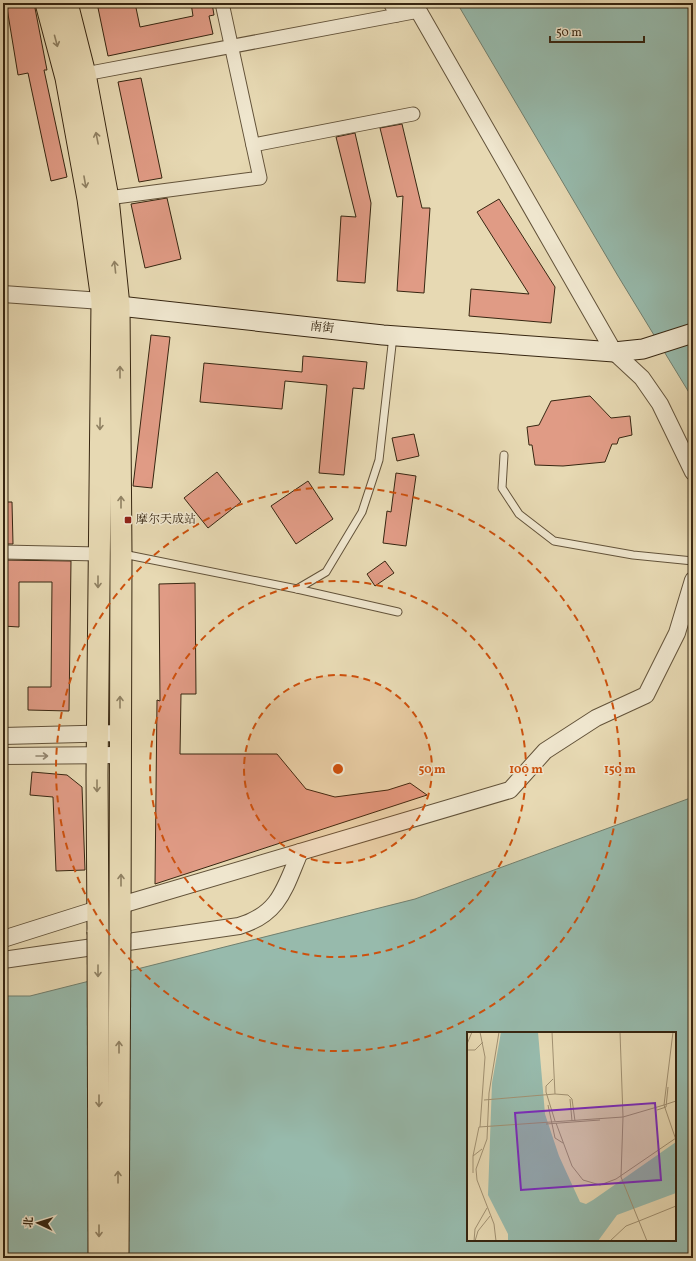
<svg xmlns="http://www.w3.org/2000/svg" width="696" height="1261" viewBox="0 0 696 1261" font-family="Vollkorn,'Noto Serif SC',serif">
<rect width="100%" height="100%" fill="#e7d9b3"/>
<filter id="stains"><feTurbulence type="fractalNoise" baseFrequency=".005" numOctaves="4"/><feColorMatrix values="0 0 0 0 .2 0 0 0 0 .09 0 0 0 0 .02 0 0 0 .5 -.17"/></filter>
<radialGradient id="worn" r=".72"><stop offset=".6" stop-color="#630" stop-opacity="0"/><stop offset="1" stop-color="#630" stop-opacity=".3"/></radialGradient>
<!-- water -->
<g fill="#97baac" stroke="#717f6e" fill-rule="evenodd">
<path d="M457,3H693V399L618,276Z"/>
<path d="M693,797V1258H3V996H30L415,899ZM468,1033H675V1240H468Z"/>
</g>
<!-- building -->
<g fill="#e09b85" stroke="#372611">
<path d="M34,3L47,70H44L67,177L51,181L28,73L18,75L7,8Z"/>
<path d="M97,3H135L140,27L193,16L191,3H212L214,15L209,16L213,34L108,56Z"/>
<path d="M141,78L162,178L139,182L118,82Z"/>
<path d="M402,124L422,208H430L424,293L397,291L403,196L397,197L380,128Z"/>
<path d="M355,133L371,203L365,283L337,281L341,216L356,217L336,137Z"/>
<path d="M167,198L181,259L145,268L131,204Z"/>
<path d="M499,199L555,287L551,323L469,316L471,289L529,294L477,212Z"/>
<path d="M151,335L170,337L152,488L133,486Z"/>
<path d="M303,356L367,362L364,389L353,388L344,475L319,473L327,385L285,381L282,409L200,402L204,363L302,372Z"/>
<path d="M590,396L611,418L630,416L632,435L619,438L617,444H612L605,462L563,466L535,465L532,445H529L527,427L539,425L551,401Z"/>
<path d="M414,434L419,456L397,461L392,438Z"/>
<path d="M217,472L241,502L208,528L184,498Z"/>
<path d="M396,473L416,476L406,546L383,543L387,511L391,512Z"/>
<path d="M308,481L333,519L296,544L271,506Z"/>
<path d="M3,502H12L13,544H3Z"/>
<path d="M3,560L71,561L69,711L28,710V687H51L52,582H19V627L3,626Z"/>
<path d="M385,561L394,573L375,586L367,574Z"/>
<path d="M195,583L196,694H181L180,754H277L306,789L335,797L388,790L410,783L427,795L155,884L157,700L160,701L159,584Z"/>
<path d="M32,772L67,775L82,787L85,870L56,871L53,797L30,795Z"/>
</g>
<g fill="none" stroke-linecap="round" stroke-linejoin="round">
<defs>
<g id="service">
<path d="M504,455L502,488L519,514L554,541L633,555L693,561"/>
<path d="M123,554L297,589L398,612"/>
<path d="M297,589L326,572L362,512L379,460L393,336"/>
</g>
<g id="minor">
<path d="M390,3L397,15"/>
<path d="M85,74L419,11"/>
<path d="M253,145L413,114"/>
<path d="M108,198L260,178L222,3"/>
<path d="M3,552L99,554"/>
</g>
<g id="tertiary">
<path d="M414,3L614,352L642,378L660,404L693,472"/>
<path d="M3,294L102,301"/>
<path d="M3,736L120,733"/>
<path d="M3,756L120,755"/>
<path d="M121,905L510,790L545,751L596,718L646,695L677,633L693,580"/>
<path d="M3,939L98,909"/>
<path d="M3,960L239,926C280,914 285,887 300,852"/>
</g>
<path id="secondary" d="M104,302L119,306L383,335L614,352L643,349L693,333"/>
<g id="primary">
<path d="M46,3L66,78L88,199L102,301L97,775L98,932"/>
<path d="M67,3L85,74L108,198L119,306L121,554L120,933"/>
</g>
</defs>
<!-- service casing -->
<use href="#service" stroke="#63533a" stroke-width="9"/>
<!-- minor casing -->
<use href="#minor" stroke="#63533a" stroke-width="15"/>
<!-- tertiary casing -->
<use href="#tertiary" stroke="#63533a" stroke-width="18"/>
<!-- secondary casing -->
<use href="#secondary" stroke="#372611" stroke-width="21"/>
<!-- primary casing -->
<use href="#primary" stroke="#372611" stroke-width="23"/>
<!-- service -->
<use href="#service" stroke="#efe6ce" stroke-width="7"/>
<!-- minor -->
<use href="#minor" stroke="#efe6ce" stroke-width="13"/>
<!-- tertiary -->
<use href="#tertiary" stroke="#efe6ce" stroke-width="16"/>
<!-- secondary -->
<use href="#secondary" stroke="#efe6ce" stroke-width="19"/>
<!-- primary -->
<use href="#primary" stroke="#e7d9b3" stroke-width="21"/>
<defs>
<g id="primary-bridge">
<path d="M98,932L99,1258"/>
<path d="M118,1258L120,933"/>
</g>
</defs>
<!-- primary-bridge casing -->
<use href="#primary-bridge" stroke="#372611" stroke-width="23" stroke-linecap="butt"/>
<!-- primary-bridge -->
<use href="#primary-bridge" stroke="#e7d9b3" stroke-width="21"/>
</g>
<!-- one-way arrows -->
<defs><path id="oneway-shaft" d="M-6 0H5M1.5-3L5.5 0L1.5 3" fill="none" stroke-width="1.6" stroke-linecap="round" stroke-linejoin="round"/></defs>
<g stroke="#8f8062">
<use href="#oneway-shaft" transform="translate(56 41) rotate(75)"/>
<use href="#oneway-shaft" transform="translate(97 138) rotate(-101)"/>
<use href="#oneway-shaft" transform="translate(85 182) rotate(80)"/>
<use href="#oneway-shaft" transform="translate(115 267) rotate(-96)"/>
<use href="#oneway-shaft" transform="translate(120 372) rotate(-90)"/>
<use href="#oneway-shaft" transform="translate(100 424) rotate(91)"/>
<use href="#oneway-shaft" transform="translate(121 502) rotate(-90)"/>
<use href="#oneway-shaft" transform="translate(98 582) rotate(90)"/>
<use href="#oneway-shaft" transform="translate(120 702) rotate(-90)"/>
<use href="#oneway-shaft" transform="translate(97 786) rotate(90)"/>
<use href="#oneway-shaft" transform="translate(121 880) rotate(-90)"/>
<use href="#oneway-shaft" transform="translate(98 971) rotate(90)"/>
<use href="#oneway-shaft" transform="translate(119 1047) rotate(-90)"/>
<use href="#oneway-shaft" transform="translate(99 1101) rotate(90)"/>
<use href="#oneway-shaft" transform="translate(118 1177) rotate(-90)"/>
<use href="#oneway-shaft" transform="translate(99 1231) rotate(90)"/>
</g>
<use stroke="#938670" href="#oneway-shaft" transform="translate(42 756)"/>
<!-- distance rings -->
<circle cx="338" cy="769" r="94" fill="#cd510d" fill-opacity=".12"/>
<g fill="none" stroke="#cd510d" stroke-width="2" stroke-dasharray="7 5">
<circle cx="338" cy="769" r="94"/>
<circle cx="338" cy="769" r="188"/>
<circle cx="338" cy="769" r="282"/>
</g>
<!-- markers -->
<rect fill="#8f2418" stroke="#efe6ce" stroke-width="1.5" x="124" y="516" width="8" height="8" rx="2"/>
<g text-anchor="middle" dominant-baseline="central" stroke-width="3" stroke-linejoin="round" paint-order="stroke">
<!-- street labels -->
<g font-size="12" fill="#372611" stroke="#efe6ce">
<text transform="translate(322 328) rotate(6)">南街</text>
</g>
<!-- poi labels -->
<g font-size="12" fill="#372611" stroke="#efe6ce" text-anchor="start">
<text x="136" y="520">摩尔天成站</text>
</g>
</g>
<!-- overview -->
<g transform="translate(467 1032)">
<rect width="209" height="209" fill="#e7d9b3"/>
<path d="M34,0H71L78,82L92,124L113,170L119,172L126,168L209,110V161L150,183L131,209H41V202L21,163L25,51Z" fill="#97baac"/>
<path fill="none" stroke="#a19172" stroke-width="1" d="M13,0L18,25L13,95M85,0L88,62M153,0L156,85M0,12L5,0M0,18H8L16,10M86,47L79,54V60L88,89M103,67L105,89M17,68L88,62L101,63L105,67L108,89M209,69L197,73L209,108M81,73L88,106L96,111M190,78L199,75L201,55M156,85L154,145L180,209M89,91L105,134L116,148L133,153L149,147L209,106M79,92L133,88M6,124L12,95L156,85L197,73L206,0M6,141V124L15,117M172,189L209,174M7,209L8,197L20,176M8,209L11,199L23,184M29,209L27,192L10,148L9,137L20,107L22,61L32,0M143,209L159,194L172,189"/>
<path fill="#7b2cbf" fill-opacity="0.15" stroke="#7b2cbf" stroke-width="2" d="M188,71L194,148L54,158L48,81Z"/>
<rect width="209" height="209" fill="none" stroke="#372611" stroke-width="2"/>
</g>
<circle cx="338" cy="769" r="6" fill="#cd510d" stroke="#efe6ce" stroke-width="2"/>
<g font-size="12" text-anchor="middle" font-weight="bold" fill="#cd510d" stroke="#efe6ce" stroke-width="3" stroke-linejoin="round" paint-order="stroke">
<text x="432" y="773">50 m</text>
<text x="526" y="773">100 m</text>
<text x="620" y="773">150 m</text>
</g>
<!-- margin -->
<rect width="696" height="1261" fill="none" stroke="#e7d9b3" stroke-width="16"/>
<rect x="4" y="4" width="688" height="1253" fill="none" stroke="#372611" stroke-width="2"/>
<rect x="8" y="8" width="680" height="1245" fill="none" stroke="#372611"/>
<!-- north arrow -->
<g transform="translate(38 1223) rotate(274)" stroke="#efe6ce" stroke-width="3" paint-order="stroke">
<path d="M0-3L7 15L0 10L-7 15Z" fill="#372611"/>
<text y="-6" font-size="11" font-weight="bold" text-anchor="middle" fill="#372611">北</text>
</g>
<!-- scale -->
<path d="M550 36v6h94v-6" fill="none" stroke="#372611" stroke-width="2"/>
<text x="556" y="36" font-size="12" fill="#372611" stroke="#efe6ce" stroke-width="3" paint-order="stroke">50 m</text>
<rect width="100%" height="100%" filter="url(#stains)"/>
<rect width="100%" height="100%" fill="url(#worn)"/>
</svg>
